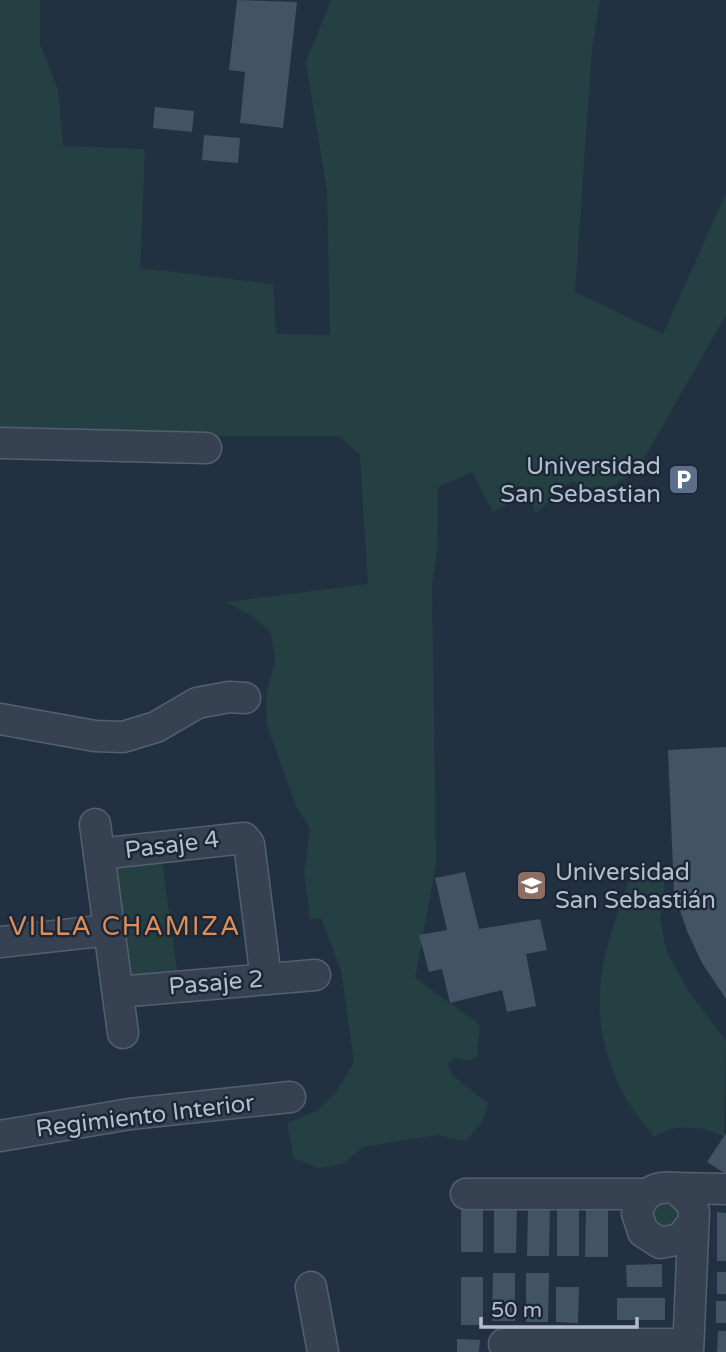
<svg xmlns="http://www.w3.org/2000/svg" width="726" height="1352" viewBox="0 0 726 1352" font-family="'Varela Round',sans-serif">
<rect width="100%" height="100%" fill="#223141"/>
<!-- green -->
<g fill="#244042">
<path d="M0,0H40V44L58,89L63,146L145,149L140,268L273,284L276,334L330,335L327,191L306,62L331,0H600L592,49L575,292L663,334L726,193V315L638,469L600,495L571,481L536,513L528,494L493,512L472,472L438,487L437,551L432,586L436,865L415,978L480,1025L477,1056L468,1061L454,1057L448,1064L452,1075L488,1103L483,1121L466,1141L438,1135L363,1147L343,1164L319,1168L294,1158L287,1123L317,1111L336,1092L354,1062L341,970L321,918L310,919L304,873L310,828L296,806L267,725L266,696L275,661L271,633L252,616L226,602L368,584L360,455L339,436H0Z"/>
<path d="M161,853L178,978L129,982L109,864Z"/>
<path d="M635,864L667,867L660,920L667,952L687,989L726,1041L724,1136C701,1126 675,1123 654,1137C644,1123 631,1109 623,1093C579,1007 605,947 635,864Z"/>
<path d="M661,1196L685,1214L663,1235L647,1209Z"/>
</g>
<!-- building -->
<g fill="#425366">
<path d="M237,0L297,2L283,128L240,123L245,72L229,70Z"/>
<path d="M155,107L194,111L192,132L153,128Z"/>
<path d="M204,135L240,138L238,163L202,160Z"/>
<path d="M726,747V999L702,963L687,931L674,892L668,750Z"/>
<path d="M465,872L479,929L540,919L547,950L526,954L536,1006L507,1012L502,990L450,1003L442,969L429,972L419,935L447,930L435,878Z"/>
<path d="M726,1133V1174L707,1162Z"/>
<rect x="461" y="1203" width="22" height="49"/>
<path d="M494,1205H517L516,1253H494Z"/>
<path d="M528,1207H550L549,1256H527Z"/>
<rect x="557" y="1208" width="22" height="48"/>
<path d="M586,1208L608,1209V1257H585Z"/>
<path d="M717,1212L726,1213V1261H717Z"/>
<path d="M662,1264V1287H627L626,1265Z"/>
<rect x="717" y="1272" width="9" height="22"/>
<path d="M493,1273H515V1321H492Z"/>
<path d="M526,1273H549L548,1322H526Z"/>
<rect x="461" y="1277" width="22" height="48"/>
<path d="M556,1287H579L578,1323L556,1322Z"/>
<rect x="617" y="1298" width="48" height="22"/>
<rect x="716" y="1301" width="10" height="22"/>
<path d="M718,1331H726V1352H717Z"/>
<path d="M457,1339L480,1340L479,1352H457Z"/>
</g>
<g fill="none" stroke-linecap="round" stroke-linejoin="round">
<defs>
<g id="minor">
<path d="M0,443L206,448"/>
<path d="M0,719L95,736L123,737L156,727L197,703L229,697L245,698"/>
<path d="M95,824L123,1033"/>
<path d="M99,854L244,838L249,844L266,979"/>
<path d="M0,942L109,930"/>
<path d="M118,992L315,975"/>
<path d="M0,1136L130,1114L290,1097"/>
<path d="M675,1188L726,1189"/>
<path d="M466,1194H646"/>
<path d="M311,1287L323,1352"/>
<path d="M504,1344H688"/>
<path d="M688,1352L694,1212L691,1202L675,1188C655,1185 642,1193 637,1213L643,1232L660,1243L680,1239L693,1223"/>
</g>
</defs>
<!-- minor casing -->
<use href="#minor" stroke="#54606f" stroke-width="33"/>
<!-- minor -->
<use href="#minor" stroke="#364251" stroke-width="30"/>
</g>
<!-- icons -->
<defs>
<symbol id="parking-square" viewBox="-11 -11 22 22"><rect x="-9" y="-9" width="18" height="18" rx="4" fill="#5c6f8a" stroke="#1b2736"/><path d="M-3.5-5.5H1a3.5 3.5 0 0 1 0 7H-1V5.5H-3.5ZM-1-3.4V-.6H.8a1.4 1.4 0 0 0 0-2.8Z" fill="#fff"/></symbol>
<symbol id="university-square" viewBox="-11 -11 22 22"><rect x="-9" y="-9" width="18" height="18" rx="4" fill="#8d6e63" stroke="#1b2736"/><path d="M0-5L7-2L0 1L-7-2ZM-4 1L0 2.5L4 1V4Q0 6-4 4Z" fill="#fff"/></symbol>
</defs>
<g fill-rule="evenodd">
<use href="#parking-square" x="666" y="462" width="35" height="35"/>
<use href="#university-square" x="514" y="868" width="35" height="35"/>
</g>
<g text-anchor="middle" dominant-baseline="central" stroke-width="5" stroke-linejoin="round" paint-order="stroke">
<!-- poi labels -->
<g font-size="24" fill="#b3bdcc" stroke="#1b2736" text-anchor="end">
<text x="661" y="466">Universidad<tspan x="661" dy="28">San Sebastian</tspan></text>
<text x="555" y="872" text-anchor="start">Universidad<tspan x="555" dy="28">San Sebastián</tspan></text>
</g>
<!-- street labels -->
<g font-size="24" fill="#b3bdcc" stroke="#1b2736">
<text transform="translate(172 845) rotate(-7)">Pasaje 4</text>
<text transform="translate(216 983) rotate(-5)">Pasaje 2</text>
<text transform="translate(145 1116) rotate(-7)">Regimiento Interior</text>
</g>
<!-- neighbourhood labels -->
<g font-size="26" letter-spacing="2" fill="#e08e59" stroke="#1b2736">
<text x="125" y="926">VILLA CHAMIZA</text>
</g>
</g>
<!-- scale -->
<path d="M481 1317v10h156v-10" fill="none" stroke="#b3bdcc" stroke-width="3.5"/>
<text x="491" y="1317" font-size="21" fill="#b3bdcc" stroke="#1b2736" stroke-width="5" paint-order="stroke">50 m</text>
</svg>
